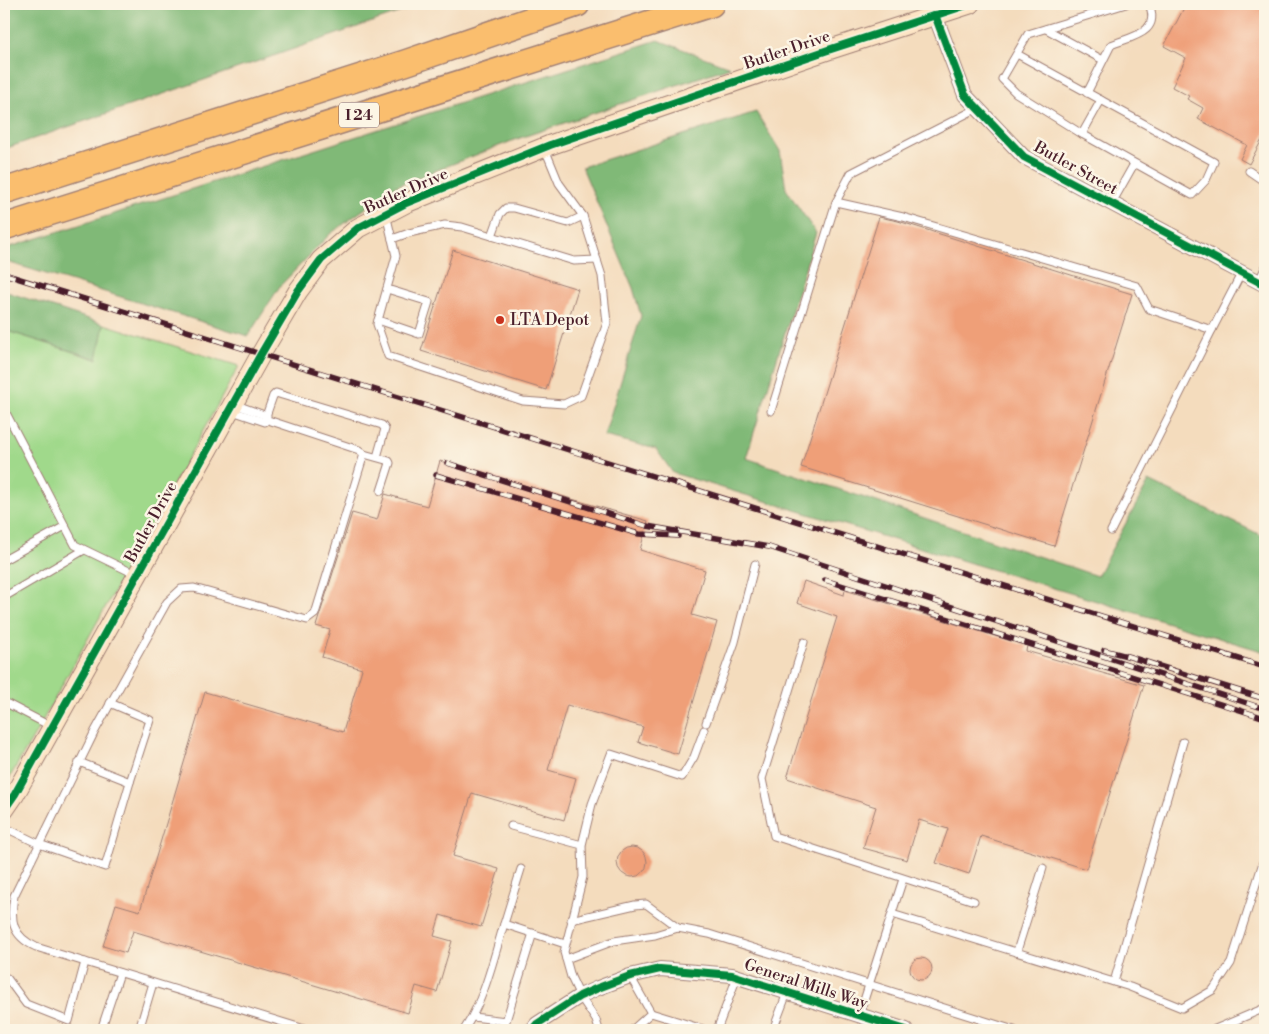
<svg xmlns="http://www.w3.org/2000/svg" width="1269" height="1034" viewBox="0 0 1269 1034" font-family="'Libre Bodoni',serif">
<rect width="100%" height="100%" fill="#fcf5e5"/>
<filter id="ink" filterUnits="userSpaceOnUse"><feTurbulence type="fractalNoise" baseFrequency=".02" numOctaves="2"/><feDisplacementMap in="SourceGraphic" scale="10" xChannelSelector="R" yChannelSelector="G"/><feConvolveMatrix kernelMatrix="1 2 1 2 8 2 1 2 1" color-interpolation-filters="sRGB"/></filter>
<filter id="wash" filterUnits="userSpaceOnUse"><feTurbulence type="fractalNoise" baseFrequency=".0096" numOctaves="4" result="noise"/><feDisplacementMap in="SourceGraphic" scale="20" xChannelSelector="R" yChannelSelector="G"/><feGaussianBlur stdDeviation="1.12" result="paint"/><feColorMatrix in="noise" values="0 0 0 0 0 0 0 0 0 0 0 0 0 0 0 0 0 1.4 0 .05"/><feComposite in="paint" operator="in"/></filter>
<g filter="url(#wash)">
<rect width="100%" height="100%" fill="#f4dcbd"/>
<!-- green -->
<path fill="#a0d98b" stroke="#757c5b" d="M104,324L239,366L34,736L4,787V330L96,359Z"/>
<!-- forest -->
<g fill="#80b977" stroke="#656c51">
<path d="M4,4H424L4,149Z"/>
<path d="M658,40L730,67L517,139L396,186L330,234L280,286L248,336L4,261V249Z"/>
<path d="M756,112L780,151L786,189L816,233L746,458L1097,576L1149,481L1265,537V652L673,473L656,449L604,436L641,316L633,288L582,167Z"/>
<path d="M4,291L104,324L97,359L4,330Z"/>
</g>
<g id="blocks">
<!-- building -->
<g fill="#ef9f78">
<path d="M1186,4H1265V134L1249,164L1240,159L1247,145L1198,119L1203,108L1187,99L1189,96L1172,87L1186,58L1164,46Z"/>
<path d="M879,217L898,221L1132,294L1054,546L801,467Z"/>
<path d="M453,250L578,289L546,390L421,351Z"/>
<path d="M440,461L648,521L640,550L705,570L692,615L717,622L678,754L638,742L643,727L567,705L548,770L576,778L564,820L472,793L453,856L499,869L481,927L440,915L434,936L452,941L437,992L416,986L408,1013L133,931L126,953L103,946L116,904L140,911L205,692L343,732L362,669L322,657L330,630L316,626L352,513L377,520L385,494L427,506Z"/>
<path d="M804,581L844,595L845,590L1027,646L1026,651L1144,685L1086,869L981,836L969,874L936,863L948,829L919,820L907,860L863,848L876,807L787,778L837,617L797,603Z"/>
<circle cx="632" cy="862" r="15"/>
<circle cx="921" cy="969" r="11"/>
</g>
</g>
</g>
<g filter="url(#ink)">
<use href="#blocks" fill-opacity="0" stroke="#9f7e74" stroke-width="1"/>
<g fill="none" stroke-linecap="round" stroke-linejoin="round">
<defs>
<g id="lane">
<path d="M1046,29L1103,60"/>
<path d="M1017,54L1214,162L1206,180L1192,195L1082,134L1016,93L1002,79L1028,34L1126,4"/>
<path d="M1087,93L1111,45C1133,36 1161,33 1149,4"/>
<path d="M978,108L851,173L836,202L903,217L1137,286L1149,309L1212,330L1242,272"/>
<path d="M1082,134L1101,100"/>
<path d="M1249,171L1265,182"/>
<path d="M1112,203L1134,164"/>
<path d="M386,214L396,256L377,324L388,356L523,401L564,404L581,396L607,323L602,276L583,216L559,183L545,149"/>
<path d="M492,236L500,214L506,208H514L568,223L583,216"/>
<path d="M392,239L409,233L445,225L462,227L574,261L597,260"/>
<path d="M1259,281L1265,268"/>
<path d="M378,320L419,334L429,302L387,289"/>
<path d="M234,404L267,416"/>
<path d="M4,409L75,545L137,575"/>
<path d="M232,411L265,422"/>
<path d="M771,411L836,202"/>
<path d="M364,454L389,461L390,463L381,491"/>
<path d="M1111,531L1212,330"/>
<path d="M4,560L65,526"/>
<path d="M4,597L84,550"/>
<path d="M804,642L762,779L774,836L974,901"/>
<path d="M4,702L52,727"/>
<path d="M110,703L150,720L130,782"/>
<path d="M706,723L735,642L755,564"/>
<path d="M511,826L582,845L583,877L564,952L571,977L580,996L596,1020L599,1030"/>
<path d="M4,827L39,844L105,867L130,782L79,762"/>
<path d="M582,845L592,804L611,754L682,777L694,757L704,730"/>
<path d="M521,869L504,924L565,944"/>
<path d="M892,914L1130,987L1182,1008L1213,990L1231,963L1265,856"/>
<path d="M571,920L635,905L646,904L678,928L709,934L1014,1030"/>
<path d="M1017,951L1043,868"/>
<path d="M566,959L614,941L655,935L678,928"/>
<path d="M630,976L651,1013L632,1030"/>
<path d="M7,978L26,1004L69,1021L85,962"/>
<path d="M1114,982L1183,742"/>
<path d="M651,1013L706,1030"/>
<path d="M859,1016L903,879"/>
<path d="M473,1017L506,1021L533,933"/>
<path d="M101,1030L120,973"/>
<path d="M139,1030L153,983"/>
<path d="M308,1030L36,947C12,936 10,921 14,896L95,731L167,602L181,589L194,588L307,620L315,614L364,454L359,450L265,419L273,396L276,393L282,395L382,425L385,429L377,457"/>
<path d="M464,1030C485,998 493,960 504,924"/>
<path d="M717,1030L737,977"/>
<path d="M773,1030L787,993"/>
<path d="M1213,1030L1265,1008"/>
</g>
<g id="street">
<path d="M935,15L965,95L1024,157L1265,285"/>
<path d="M532,1030L537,1024L580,996L598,988L630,976L660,969L732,975L906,1030"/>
</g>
<path id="secondary" d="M4,810L15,794L261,354L298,291L321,260L358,228L406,203L550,145L828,50L970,4"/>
<g id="highway">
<path d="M4,191L405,63L577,4"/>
<path d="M4,227L711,4"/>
</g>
</defs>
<!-- lane casing -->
<use href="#lane" stroke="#9f7e74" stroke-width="9"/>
<!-- street casing -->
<use href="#street" stroke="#9f7e74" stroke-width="16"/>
<!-- secondary casing -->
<use href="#secondary" stroke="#9f7e74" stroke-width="21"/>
<!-- highway casing -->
<use href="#highway" stroke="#9f7e74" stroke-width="28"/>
<!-- lane -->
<use href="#lane" stroke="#fff" stroke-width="7"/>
<!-- street -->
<use href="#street" stroke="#fff" stroke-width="14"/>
<!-- secondary -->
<use href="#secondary" stroke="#fde5c5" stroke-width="19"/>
<!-- highway -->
<use href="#highway" stroke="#fabe6e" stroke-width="25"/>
<defs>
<g id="rail">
<path d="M4,274L1265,667"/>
<path d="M447,463L647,526L769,547L1265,709"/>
<path d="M436,475L639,534L678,536"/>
<path d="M825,580L1265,718"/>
<path d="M1104,650L1127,656L1265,699"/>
</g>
</defs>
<!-- rail casing -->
<use href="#rail" stroke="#4a1f2b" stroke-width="5.5"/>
<!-- rail -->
<use href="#rail" stroke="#fcf5e5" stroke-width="4" stroke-dasharray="11" stroke-linecap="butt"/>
<defs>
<g id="cycleway">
<path d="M935,15L965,95L1024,157L1265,285"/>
<path d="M4,810L15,794L261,354L298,291L321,260L358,228L406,203L550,145L828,50L970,4"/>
<path d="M532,1030L537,1024L580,996L598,988L630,976L660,969L732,975L906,1030"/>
</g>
</defs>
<!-- cycleway casing -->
<use href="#cycleway" stroke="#fcf5e5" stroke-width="11"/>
<!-- cycleway -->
<use href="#cycleway" stroke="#00873e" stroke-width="8"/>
</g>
</g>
<!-- markers -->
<circle fill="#c8321e" stroke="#fcf5e5" stroke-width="2" cx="500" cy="320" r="5"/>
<g text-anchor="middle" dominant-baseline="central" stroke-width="5" stroke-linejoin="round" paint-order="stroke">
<!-- shield labels -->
<rect fill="#fcf5e5" stroke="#7f5f63" stroke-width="1" x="339" y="102.5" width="40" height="25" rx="4"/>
<g font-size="15" font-weight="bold" fill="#4a1f2b">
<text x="359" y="115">I 24</text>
</g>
<!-- street labels -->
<g font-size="16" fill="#4a1f2b" stroke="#fcf5e5">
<text transform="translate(787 50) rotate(-19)">Butler Drive</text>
<text transform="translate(1076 168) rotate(29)">Butler Street</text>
<text transform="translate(406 191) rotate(-24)">Butler Drive</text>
<text transform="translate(151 522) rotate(-61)">Butler Drive</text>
<text transform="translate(806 984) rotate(18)">General Mills Way</text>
</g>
<!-- poi labels -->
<g font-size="16" fill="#4a1f2b" stroke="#fcf5e5" text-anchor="start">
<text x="510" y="320">LTA Depot</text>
</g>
</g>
<!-- margin -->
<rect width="1269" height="1034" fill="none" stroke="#fcf5e5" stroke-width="20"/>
</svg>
